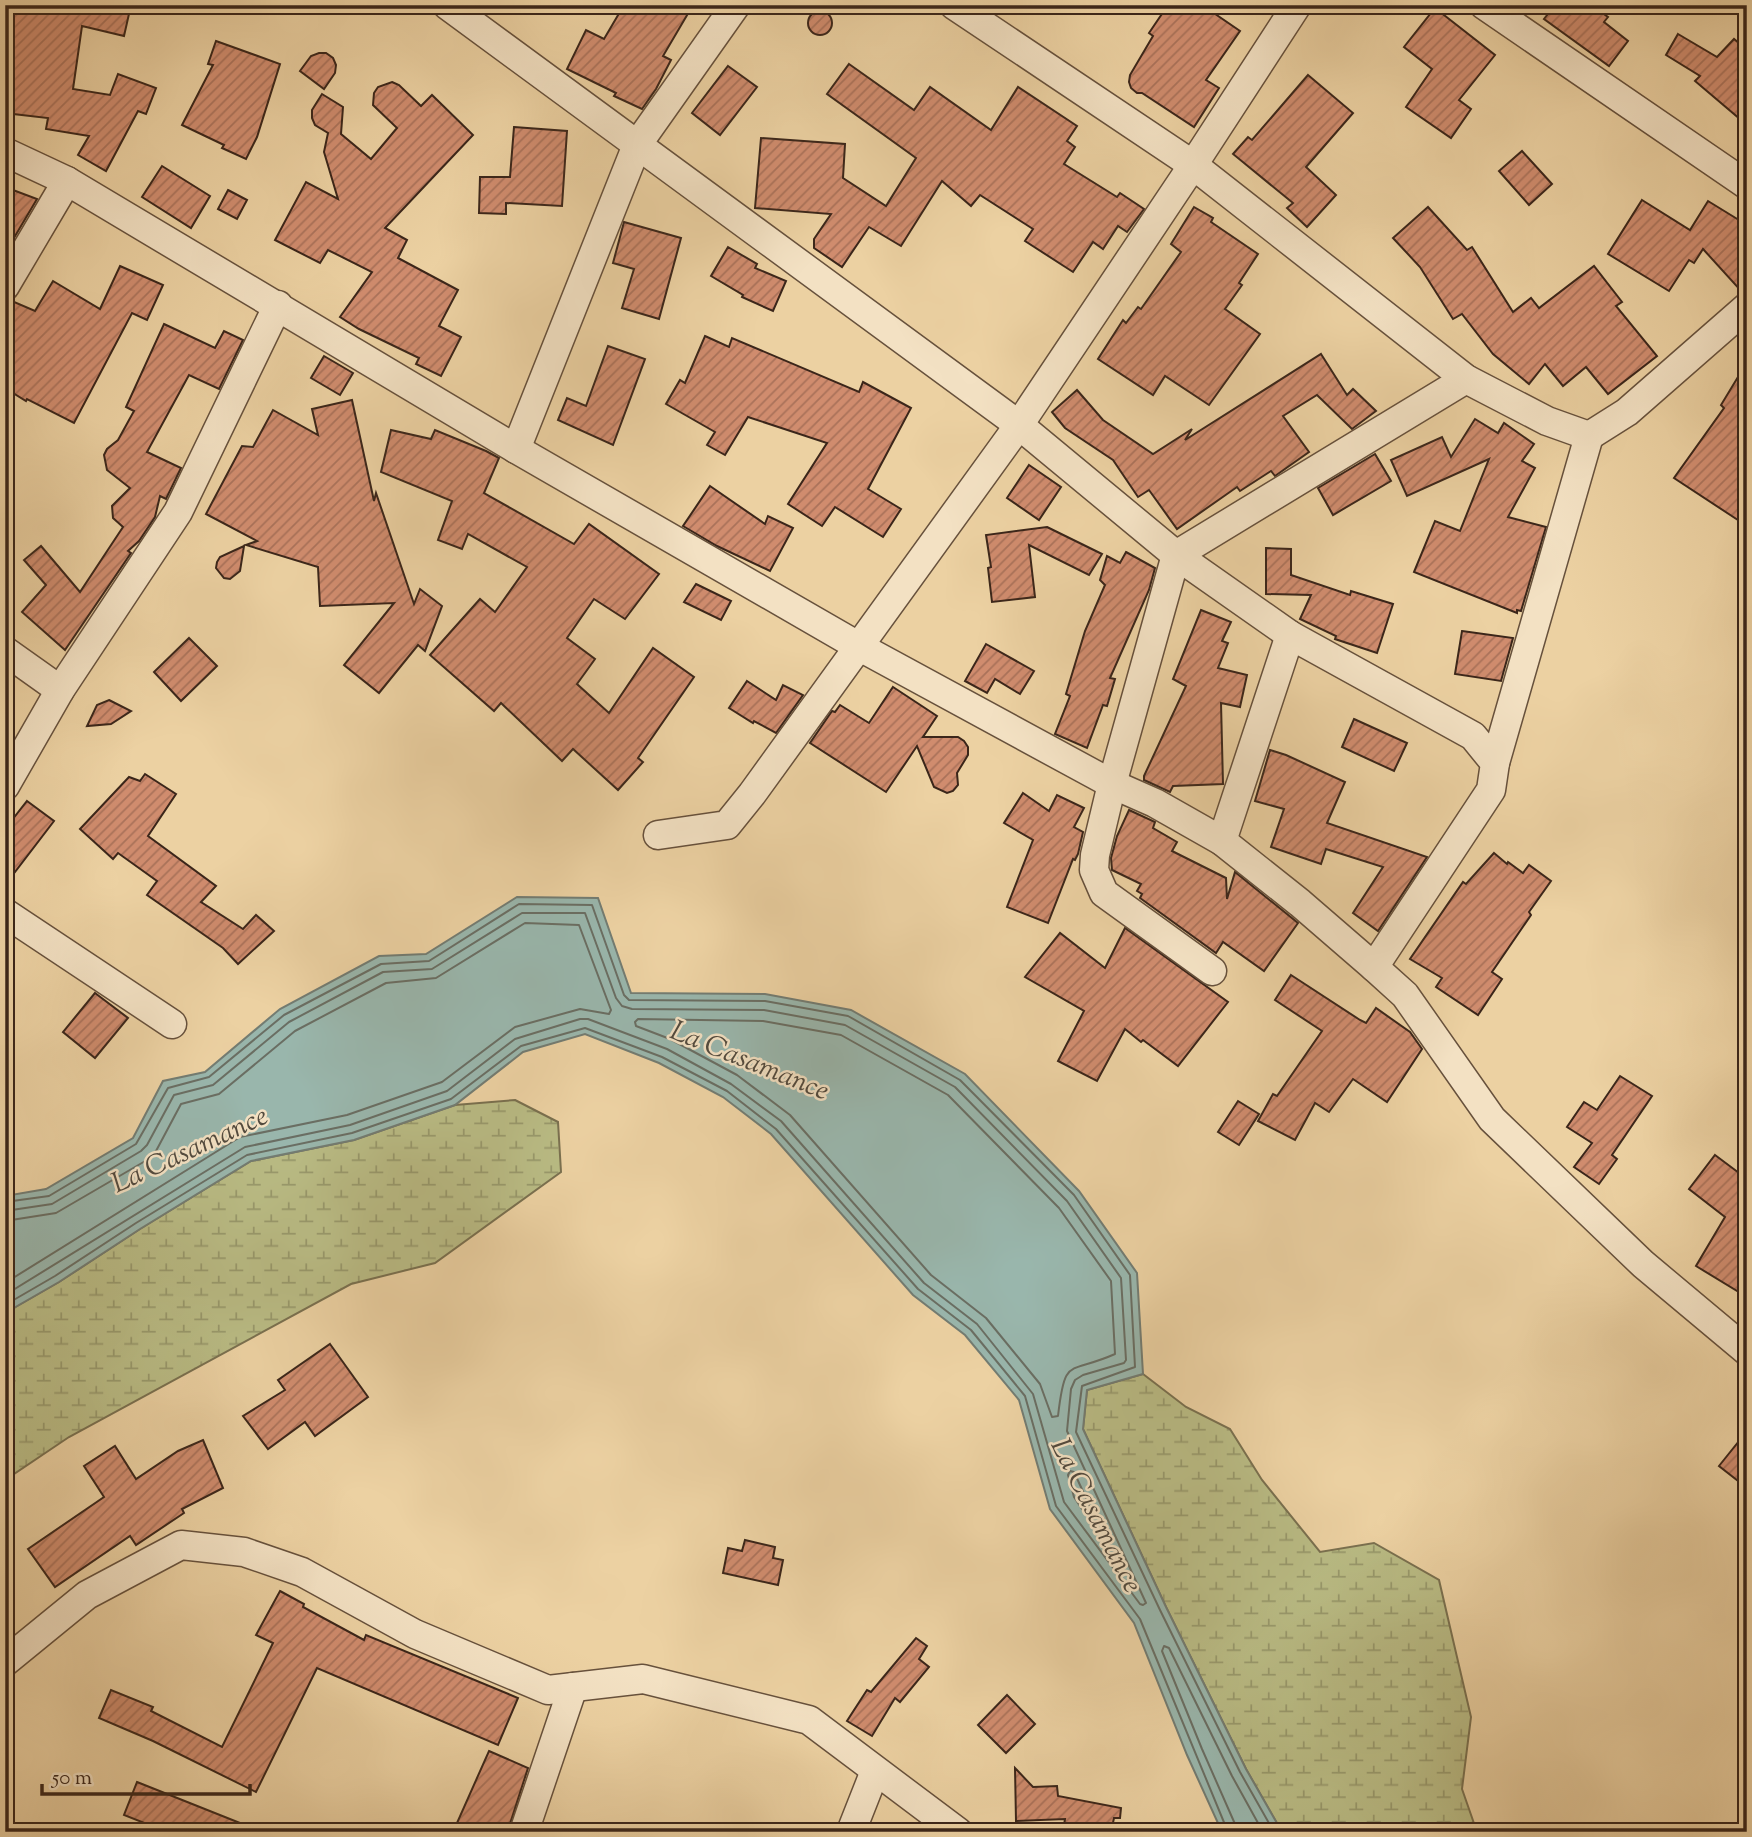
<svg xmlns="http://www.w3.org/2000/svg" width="1752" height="1837" viewBox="0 0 1752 1837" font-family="'Sorts Mill Goudy',serif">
<defs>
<pattern id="wetland-marsh" width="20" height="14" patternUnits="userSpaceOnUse" patternTransform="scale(1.75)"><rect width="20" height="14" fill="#b9bb84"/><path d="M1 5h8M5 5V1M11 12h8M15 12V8" fill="none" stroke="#98986b"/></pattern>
<pattern id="building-hatch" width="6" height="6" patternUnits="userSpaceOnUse" patternTransform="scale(1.75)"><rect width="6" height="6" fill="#d08c6e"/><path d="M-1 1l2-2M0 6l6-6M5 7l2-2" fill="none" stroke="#aa725a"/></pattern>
</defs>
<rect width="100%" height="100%" fill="#ecd1a2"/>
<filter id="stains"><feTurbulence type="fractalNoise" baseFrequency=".00286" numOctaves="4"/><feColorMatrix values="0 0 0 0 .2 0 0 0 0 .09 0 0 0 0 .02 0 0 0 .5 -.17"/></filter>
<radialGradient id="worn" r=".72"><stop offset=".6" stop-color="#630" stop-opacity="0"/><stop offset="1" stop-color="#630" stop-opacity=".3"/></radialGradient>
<!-- wetland -->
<g fill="url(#wetland-marsh)" stroke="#7a704f" stroke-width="2">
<path d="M515,1100L558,1122L561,1172L435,1263L351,1284L69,1437L5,1480V1313L59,1282L140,1229L251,1161L354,1140L455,1105Z"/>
<path d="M1143,1374L1186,1407L1230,1429L1262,1480L1320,1552L1374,1543L1439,1580L1471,1717L1462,1789L1477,1832H1282L1246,1769L1166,1607L1083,1429L1087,1390Z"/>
</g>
<!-- water -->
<path fill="#99b6ac" stroke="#737c72" stroke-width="2" d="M517,897L598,898L631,993L765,994L851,1010L965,1074L1079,1191L1137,1273L1143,1374L1087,1390L1083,1429L1166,1607L1246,1769L1282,1832H1222L1187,1755L1134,1623L1050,1509L1019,1400L965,1335L913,1295L771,1134L723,1097L659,1063L585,1034L523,1052L455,1105L354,1140L251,1161L140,1229L59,1282L5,1313V1196L46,1189L133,1138L163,1081L205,1072L280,1009L379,956L426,954Z"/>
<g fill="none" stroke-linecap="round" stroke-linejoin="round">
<!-- shore -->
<g stroke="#6a6e63" stroke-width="2">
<path d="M638,1019L763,1021L841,1035L948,1095L1059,1208L1111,1281L1115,1354C1068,1375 1065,1355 1058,1416L1052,1417L1040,1384L986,1318L931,1275L790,1115L737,1075L670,1039L636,1026L635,1022Z"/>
<path d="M5,1202L49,1196L136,1144L168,1088L209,1077L284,1015L381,964L429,961L519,904L592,905L624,995L629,1000L765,1001L848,1016L960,1080L1074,1195L1130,1275L1135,1367L1082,1386L1076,1432L1160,1610L1240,1772L1274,1832"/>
<path d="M5,1211L52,1204L141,1151L147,1145L174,1095L213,1085L289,1022L383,972L432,969L522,913H585L616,998L622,1006L632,1009L764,1010L845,1025L955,1087L1067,1201L1121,1278L1126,1360L1124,1363L1083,1375L1075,1380L1071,1389L1067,1431L1146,1603L1143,1605L1140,1604L1064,1502L1033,1394L977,1324L924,1283L781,1121L731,1084L667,1049L588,1019H580L515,1039L447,1091L350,1125L245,1147L5,1295"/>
<path d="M5,1221L56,1213L147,1160L156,1151L181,1104L219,1094L295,1031L386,983L436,978L525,923L579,925L611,1010L609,1014L580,1009L515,1027L442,1082L347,1115L240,1137L5,1283"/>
<path d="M5,1305L55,1276L136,1223L247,1155L352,1133L451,1099L521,1046L585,1028L662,1057L727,1091L776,1129L918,1289L971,1330L1025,1396L1056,1506L1140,1619L1228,1832"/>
<path d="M1070,1471L1074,1472L1092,1511L1090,1516L1086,1515L1074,1497L1068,1475Z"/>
<path d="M1237,1832L1235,1824L1202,1749L1162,1651L1164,1646L1169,1648L1232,1776L1263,1832"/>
</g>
</g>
<!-- building -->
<g fill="url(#building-hatch)" stroke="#3b261a" stroke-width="2">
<path d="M10,5H131L124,36L82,26L73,89L110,95L118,74L156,88L146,114L138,111L106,171L78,155L89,136L46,129L48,118L5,113V27Z"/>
<path d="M624,5H693L663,56L671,60L656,89L642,109L614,96L616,93L567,69L586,30L604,39Z"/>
<path d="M1168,5H1202L1240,31L1206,80L1219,88L1194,127L1142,93H1137L1131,88L1129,82L1130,75L1153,36L1149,33Z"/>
<path d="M1555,5H1591L1608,17L1604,22L1628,41L1609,66L1544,19Z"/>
<path d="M1435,8L1495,55L1459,100L1471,109L1451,138L1406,107L1432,69L1404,47Z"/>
<circle cx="820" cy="23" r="12"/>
<path d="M1678,34L1717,57L1734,39L1747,50V125L1695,81L1700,76L1666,55Z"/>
<path d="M216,41L280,64L257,137L246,159L222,148L224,145L182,125L213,65L208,64Z"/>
<path d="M319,53H326L333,58L336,65L335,73L324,89L300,71L311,56Z"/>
<path d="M849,64L914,110L930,87L991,130L1018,87L1077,126L1067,141L1075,147L1064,164L1117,197L1120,193L1144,209L1127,232L1118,226L1103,249L1093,242L1073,272L1025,241L1033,229L980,195L971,206L942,181L901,246L869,227L842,267L814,248V239L831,214L755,208L761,138L845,144L843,178L886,206L916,158L827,94Z"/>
<path d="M728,66L757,87L720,135L692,113Z"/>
<path d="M1308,75L1353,113L1306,167L1336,195L1307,227L1287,208L1293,203L1233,154L1248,137L1252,140Z"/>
<path d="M392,82L399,85L421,106L432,95L473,135L385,228L407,240L398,258L458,290L439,326L461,337L441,376L416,364L419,358L359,329L340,317L372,272L328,250L320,263L275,240L306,182L338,199L324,152L328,133L315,125L312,118V110L322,94L343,107L341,134L371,159L397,128L373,105L374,93L378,87Z"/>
<path d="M514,127L567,131L562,206L506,203V214L479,213L480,177H510Z"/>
<path d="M1522,151L1552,184L1529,205L1499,171Z"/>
<path d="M162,166L210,196L191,228L142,197Z"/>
<path d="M5,187L37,199L5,253Z"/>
<path d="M228,190L247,200L237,219L218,209Z"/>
<path d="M1642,200L1690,230L1708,201L1747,225V291L1742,292L1703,249L1694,263L1689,260L1669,291L1608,254Z"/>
<path d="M1194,207L1213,218L1211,222L1258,254L1239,283L1242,285L1225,309L1260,334L1209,405L1165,376L1153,395L1098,359L1123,320L1126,323L1138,307L1141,309L1181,252L1171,244Z"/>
<path d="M1428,207L1467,250L1472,247L1513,312L1531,298L1539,308L1594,266L1622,302L1616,306L1657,356L1608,394L1586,367L1563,386L1545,364L1529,384L1493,354L1462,314L1453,319L1420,267L1393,238Z"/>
<path d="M624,222L681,238L659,319L622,308L634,269L613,263Z"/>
<path d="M728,247L757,264L755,268L786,281L773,311L742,297L743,295L711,276Z"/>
<path d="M120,266L163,285L147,320L132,313L74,423L27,399L26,401L5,388V303L12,301L35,311L53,281L100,309Z"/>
<path d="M164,324L215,348L224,331L243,340L219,389L189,375L147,452L181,468L166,499L160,496L155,517L139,541L128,551L131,553L65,650L22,612L46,585L24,560L41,546L80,592L123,527L113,518L112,506L130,488L107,470L104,455L107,449L118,440L134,411L126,407Z"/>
<path d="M705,336L729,347L732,338L859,392L863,382L911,408L868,489L901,509L883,537L835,507L822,526L788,504L827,443L748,417L725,455L707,445L715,432L666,404L680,380L685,383Z"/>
<path d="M608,346L645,359L613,445L558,420L567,398L586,406Z"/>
<path d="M1321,354L1347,395L1353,389L1376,411L1352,429L1317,395L1283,416L1309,452L1275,476L1271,471L1240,491L1237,487L1177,529L1149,490L1138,497L1113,460L1065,428L1052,412L1077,390L1103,420L1153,454L1192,429L1185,440Z"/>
<path d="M324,356L353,373L340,395L311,378Z"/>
<path d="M1747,362V526L1674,478L1724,408L1721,405Z"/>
<path d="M352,400L374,501L376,493L414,604L420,589L442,606L425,651L418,645L379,693L344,665L394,603L320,606L318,567L246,545L257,541L206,514L242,446L253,447L273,410L318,435L312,409Z"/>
<path d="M1475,419L1498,433L1504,423L1534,444L1522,461L1535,468L1508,517L1546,527L1521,611L1517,610V613L1414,572L1435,521L1460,531L1489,459L1407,496L1391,460L1442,437L1451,457Z"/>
<path d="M391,430L431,439L435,430L486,451L499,458L484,493L574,544L589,524L659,574L625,619L594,599L567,638L595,659L577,684L609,713L653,648L694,677L638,758L643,762L618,790L573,749L562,761L501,703L494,711L430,655L480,599L495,612L527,567L468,534L462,549L438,540L452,501L381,472Z"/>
<path d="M1375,454L1391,481L1333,515L1318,488Z"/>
<path d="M1029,465L1061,487L1039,520L1007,498Z"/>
<path d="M710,486L765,524L768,516L793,528L770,571L717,546L683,526Z"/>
<path d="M1047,527L1102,554L1089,575L1029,545L1035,597L992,602L988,568L991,567L986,535Z"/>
<path d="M244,546L240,571L230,579L224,578L216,568L217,562L220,557Z"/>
<path d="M1266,548L1291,549V575L1350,595L1351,591L1393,604L1377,653L1335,639L1336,636L1300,619L1311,595L1266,594Z"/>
<path d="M1126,552L1155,568L1149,590L1110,678L1115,679L1107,706L1103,705L1087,748L1055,734L1070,696L1066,694L1085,631L1105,585L1100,580L1107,556L1120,563Z"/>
<path d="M696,584L731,601L721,620L684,602Z"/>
<path d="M1201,610L1231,622L1222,641L1228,643L1218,668L1247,675L1240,707L1221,703L1223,784L1173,786L1170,792L1144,780V776L1186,686L1173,679Z"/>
<path d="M1462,631L1513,638L1501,681L1455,674Z"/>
<path d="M189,638L217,666L181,701L154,672Z"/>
<path d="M986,644L1034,671L1020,694L995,679L987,693L965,681Z"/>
<path d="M747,681L776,700L783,685L803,695L776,733L754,721L753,723L729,708Z"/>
<path d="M893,687L937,716L923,737H958L964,741L968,747V755L957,773L958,785L953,791L947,793L934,787L917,746L886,792L810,743L832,711L835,712L840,705L869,723Z"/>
<path d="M109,700L131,711L111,724L87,726L97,705Z"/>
<path d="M1354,719L1407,743L1394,771L1342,747Z"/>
<path d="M1270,750L1286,755L1345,782L1327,823L1427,857L1378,931L1353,913L1383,867L1326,849L1321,864L1271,847L1284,809L1255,801Z"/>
<path d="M145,774L176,794L148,836L216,886L201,902L243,929L256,915L274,931L238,964L223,948L147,895L157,881L118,853L113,859L80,829L129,777L140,781Z"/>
<path d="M1023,793L1049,811L1057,795L1084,808L1074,827L1083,832L1078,854L1075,860L1073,859L1048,923L1007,907L1033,840L1004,823Z"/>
<path d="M27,801L54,821L5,885V829Z"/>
<path d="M1129,810L1155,822L1153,828L1177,842L1172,851L1226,878L1227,899L1235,872L1298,923L1264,971L1223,942L1216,953L1140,898L1142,894L1137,891L1141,884L1112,870L1111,858L1117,836Z"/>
<path d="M1494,853L1507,864L1508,862L1523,873L1529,865L1551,881L1529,912L1531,915L1492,972L1502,979L1478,1015L1436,987L1442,978L1410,959L1463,882L1466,884Z"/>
<path d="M1125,928L1228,1002L1178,1066L1143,1040L1141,1042L1125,1029L1097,1081L1058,1061L1084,1011L1025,977L1060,933L1105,968Z"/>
<path d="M1291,975L1360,1020L1366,1023L1376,1008L1410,1032L1422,1049L1387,1102L1353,1079L1329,1112L1315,1103L1295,1140L1258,1121L1273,1094L1277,1096L1322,1031L1275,1000Z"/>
<path d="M95,993L128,1018L95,1058L63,1032Z"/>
<path d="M1620,1076L1652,1096L1612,1155L1617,1159L1599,1184L1574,1167L1592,1143L1567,1127L1584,1102L1597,1110Z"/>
<path d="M1238,1101L1259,1114L1239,1145L1218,1132Z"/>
<path d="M1715,1155L1747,1179V1297L1696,1266L1725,1217L1689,1189Z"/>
<path d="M330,1344L368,1397L315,1436L305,1422L268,1449L243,1416L285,1390L278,1380Z"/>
<path d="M1747,1431V1488L1719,1466Z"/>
<path d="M203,1440L223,1488L182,1509L184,1513L136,1545L130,1536L55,1587L28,1549L104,1497L84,1466L115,1446L136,1479L178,1451Z"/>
<path d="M745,1540L775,1547L773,1558L783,1560L778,1585L723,1573L728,1548L742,1551Z"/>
<path d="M280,1591L304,1604L303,1607L364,1640L366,1635L518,1698L498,1745L317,1668L256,1792L153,1741L99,1718L111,1690L153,1707L151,1711L222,1747L273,1643L256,1635Z"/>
<path d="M916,1638L927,1646L919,1659L929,1667L900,1702L895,1698L872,1736L847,1721L867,1690L871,1692Z"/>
<path d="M1007,1695L1035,1724L1006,1753L978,1725Z"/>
<path d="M489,1751L528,1768L508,1830L507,1832H453Z"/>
<path d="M1015,1768L1033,1787L1057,1786L1058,1796L1121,1808L1120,1818H1114L1111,1832H1063L1065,1819L1016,1821Z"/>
<path d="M137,1782L260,1831V1832H167L124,1815Z"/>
</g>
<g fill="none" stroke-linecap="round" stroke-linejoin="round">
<defs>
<g id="street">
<path d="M447,5L1019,425L1176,555L1290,635L1473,736L1495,763L1491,790L1374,967"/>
<path d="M954,5L1193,165L1466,379L1547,421L1589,436L1627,412L1747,307"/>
<path d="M1484,5L1747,185"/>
<path d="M5,152L67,181L516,449L858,646L1112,784L1155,803L1222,841L1300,903L1374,967L1405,995L1492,1119L1643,1264L1747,1351"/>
<path d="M5,286L67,181"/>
<path d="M516,449L637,145L736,5"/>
<path d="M5,651L60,690"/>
<path d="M1495,763L1589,436"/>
<path d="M5,786L60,690L178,512L278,305"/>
<path d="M658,835L727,825L752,794L1019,425L1193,165L1297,5"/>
<path d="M1222,841L1290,635"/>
<path d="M5,913L172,1024"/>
<path d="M1212,971L1104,893L1094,870L1095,855L1112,784L1176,555L1466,379"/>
<path d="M5,1662L87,1595L181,1545L244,1552L302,1572L415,1634L548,1690L643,1679L809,1720L958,1832"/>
<path d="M524,1832L573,1687"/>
<path d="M851,1832L875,1771"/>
</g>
</defs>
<!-- street casing -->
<use href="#street" stroke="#67513c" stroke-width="31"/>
<!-- street -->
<use href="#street" stroke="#f3e1c3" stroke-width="28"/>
</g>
<g text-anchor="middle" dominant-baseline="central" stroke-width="5" stroke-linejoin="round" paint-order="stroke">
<!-- water labels -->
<g font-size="28" font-style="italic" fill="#524a3e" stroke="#f3e1c3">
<text transform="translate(749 1062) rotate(22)">La Casamance</text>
<text transform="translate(190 1151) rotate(-25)">La Casamance</text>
<text transform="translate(1095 1516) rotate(63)">La Casamance</text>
</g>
</g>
<!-- margin -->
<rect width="1752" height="1837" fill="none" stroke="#ecd1a2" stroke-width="28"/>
<rect x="7" y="7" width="1738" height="1823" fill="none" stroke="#3b261a" stroke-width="3.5"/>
<rect x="14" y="14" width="1724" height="1809" fill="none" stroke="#3b261a" stroke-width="2"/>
<!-- scale -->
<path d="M42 1784v10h208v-10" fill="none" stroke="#3b261a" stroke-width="3.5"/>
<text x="52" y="1784" font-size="21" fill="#3b261a" stroke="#f3e1c3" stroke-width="5" paint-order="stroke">50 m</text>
<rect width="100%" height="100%" filter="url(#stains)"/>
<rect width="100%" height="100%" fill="url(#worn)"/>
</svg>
